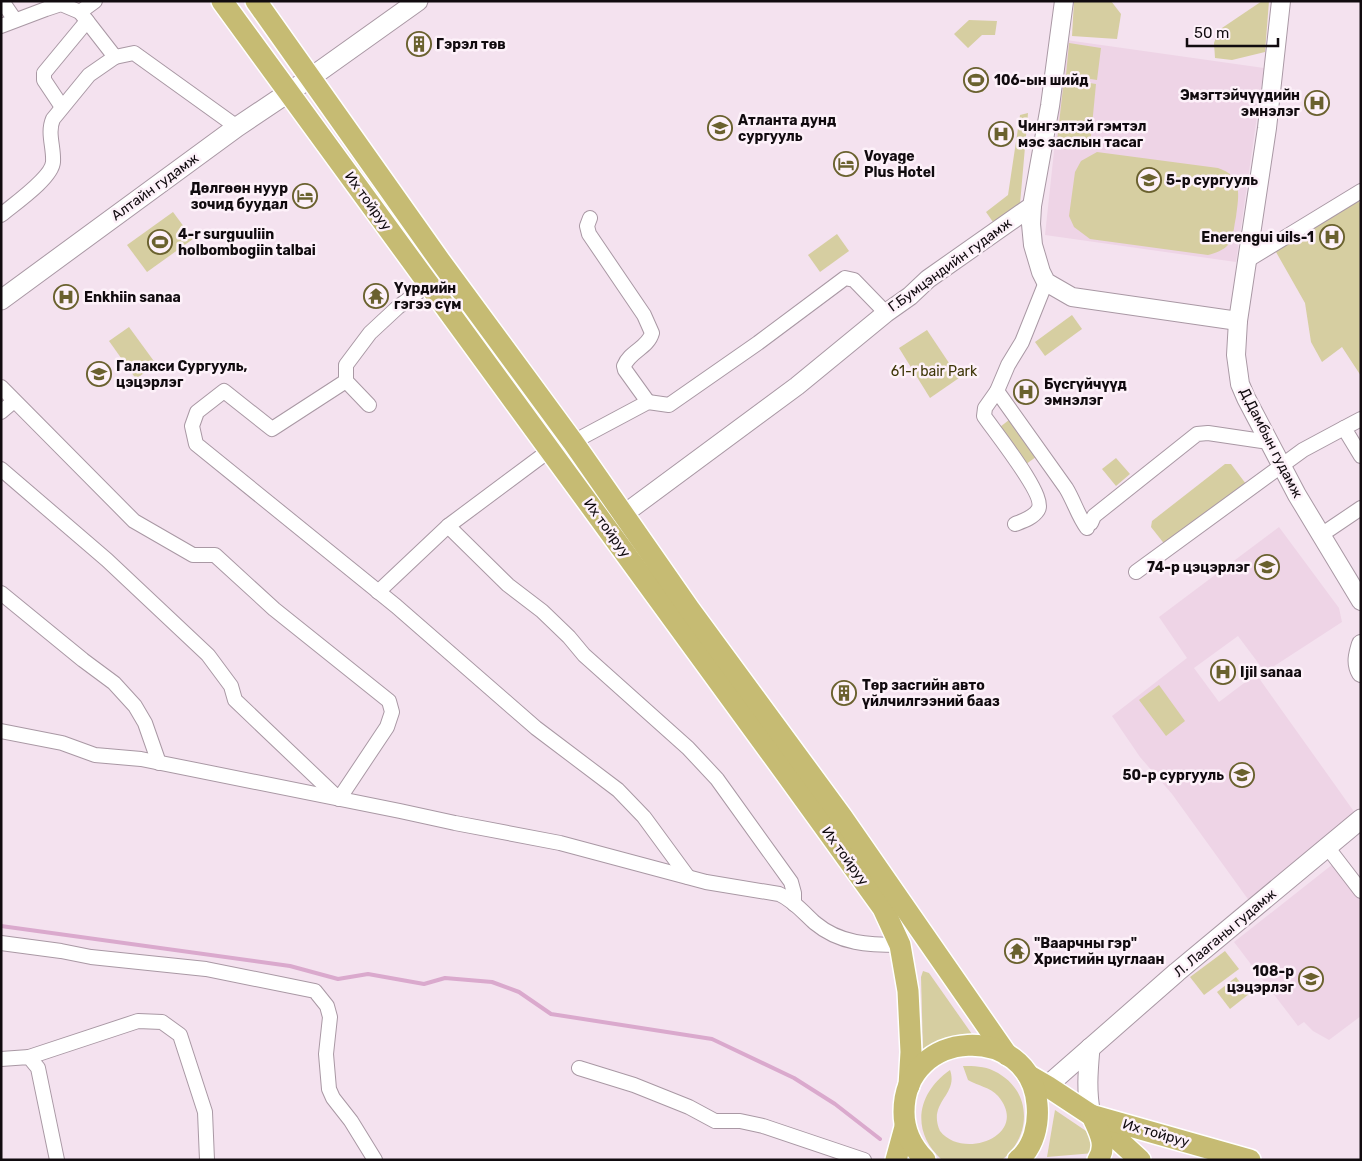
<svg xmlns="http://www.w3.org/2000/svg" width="1362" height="1161" viewBox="0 0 1362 1161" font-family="Rubik,sans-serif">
<rect width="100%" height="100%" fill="#f4e2ef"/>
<!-- built -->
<g fill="#eed4e6">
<path d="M1066,40L1264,68L1236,262L1045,235Z"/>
<path d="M1279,527L1339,608L1342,622L1265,672L1238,636L1194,668L1219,702L1256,674L1355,813L1250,902L1172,794L1140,757L1112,716L1187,658L1159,617Z"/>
<path d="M1333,864L1361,901V1016L1329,1040L1313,1031L1304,1022L1298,1026L1234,942Z"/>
</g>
<!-- green -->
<g fill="#d6cea1">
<path d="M1074,1H1111L1121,14L1117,39L1072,36Z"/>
<path d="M1262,1H1269L1265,52L1232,60L1215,58L1214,43L1219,30Z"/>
<path d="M969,20L997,21L995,35H982L968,48L954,34Z"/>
<path d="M1069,43L1101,48L1097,80L1066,75Z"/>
<path d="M969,70H986L983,92L967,90Z"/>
<path d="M1064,79L1096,84L1090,146L1057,141Z"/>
<path d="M1028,113L1020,204L993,222L986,212L1008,195L1020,115Z"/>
<path d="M1097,152L1218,168C1243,176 1239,195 1236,217C1234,225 1234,236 1229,244C1224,250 1216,253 1208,255L1090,239L1074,227L1069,216L1075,172L1081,161Z"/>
<path d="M1357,198L1361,205V376L1342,347L1322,362L1311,342L1305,303L1276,252Z"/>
<path d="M173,212L193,239L147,272L127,245Z"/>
<path d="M837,234L849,251L820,272L808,255Z"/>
<path d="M1072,315L1082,329L1045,356L1035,342Z"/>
<path d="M129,327L156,364L136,379L109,341Z"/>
<path d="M927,330L959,378L930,398L899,348Z"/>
<path d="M1009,420L1036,457L1022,467L996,430Z"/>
<path d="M1116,458L1130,474L1116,486L1102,469Z"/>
<path d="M1225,464H1231L1246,484L1166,546L1151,527L1152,521Z"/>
<path d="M1159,685L1185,721L1166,736L1139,700Z"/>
<path d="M1225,951L1239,969L1204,995L1190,977Z"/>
<path d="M923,971L929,973L974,1037L923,1052L921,977Z"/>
<path d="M1236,977L1249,994L1230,1009L1217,992Z"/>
<path d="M963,1066C974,1066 984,1066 994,1071C1032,1089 1033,1135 1002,1160H942C910,1131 917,1093 950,1070C959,1095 927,1102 940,1131C963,1161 1031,1135 998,1096C990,1087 978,1086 968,1080Z"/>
<path d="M1055,1110L1092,1135L1094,1153L1047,1157Z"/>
</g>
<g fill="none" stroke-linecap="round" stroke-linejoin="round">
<!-- stream -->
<path stroke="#daa9cd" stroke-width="4" d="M1,926L290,966L338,979L368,974L424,984L445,978L492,982L519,992L551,1014L712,1039L794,1078L835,1104L880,1139"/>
<defs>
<g id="minor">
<path d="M2,1L15,20"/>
<path d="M80,12L115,57L134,53L237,127"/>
<path d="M1,26L46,9L61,4L80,12L95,1"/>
<path d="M62,107L44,80V73L87,21"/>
<path d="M1,215C14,204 52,178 53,162C54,147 47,133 53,119L89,75L115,57"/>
<path d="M590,218L587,226L589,234L644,315L652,333C648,348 630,351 624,366L625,370L648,402"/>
<path d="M1248,260L1361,191"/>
<path d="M1046,282L1022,342L1008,365L997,391L1066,488C1074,501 1078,516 1087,528"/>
<path d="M346,381L272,429L224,391L197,412L192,426L196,444L396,606L536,728L618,790L644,817L688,877"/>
<path d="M1,387L134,521L193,555H215L274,609L389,701L392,712L387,727L339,799L235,700L231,686L208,655L107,560L1,469"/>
<path d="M997,391L985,408L984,416C994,431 1047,496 1038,510C1033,518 1023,521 1015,524"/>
<path d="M369,405L346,381V365L370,333L398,307L429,284"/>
<path d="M1,412L14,401"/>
<path d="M1361,419L1344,428L1361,456"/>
<path d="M573,442L648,402L669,405L758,343L845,278L854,280L886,313"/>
<path d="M1091,523L1094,516L1197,434L1208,433L1262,441L1268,440"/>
<path d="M448,526L508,585L542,611L569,637L584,655L688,748L717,779L791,882L794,893V904"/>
<path d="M1321,535L1361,508"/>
<path d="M1136,572L1303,450L1344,428"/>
<path d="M378,592L448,526L550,450"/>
<path d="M1,593L83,660L114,683L135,706L145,723L159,763"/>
<path d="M1,731L62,743L95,755L141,759L400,811L455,823L560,843L706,882L779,894C793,900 804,913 815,923C840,944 869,945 900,945"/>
<path d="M1328,848L1361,891"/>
<path d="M1,943L61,951L91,957L206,969L315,991L327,1006L330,1017L326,1054L329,1089L333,1098L351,1121L375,1160"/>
<path d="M29,1057L138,1021L162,1022L180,1035L205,1112L207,1160"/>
<path d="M1,1059L29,1057L38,1068L57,1160"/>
<path d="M579,1068L634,1085L689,1107L715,1121H740L763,1126L864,1160"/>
</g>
<g id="tertiary">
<path d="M1281,1L1267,128L1238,321L1236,355L1240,384L1246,398L1297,495L1361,601"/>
<path d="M1032,206L1031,224L1033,245L1041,272L1046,282L1072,297L1238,321"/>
<path d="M624,514L797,386L886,313L910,296L928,279L1032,206L1050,106L1064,1"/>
<path d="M1361,644C1358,654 1355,663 1361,673"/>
</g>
<g id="secondary">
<path d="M1,300L237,127L310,78L418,1"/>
<path d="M1090,1048C1088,1071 1086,1092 1091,1115"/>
<path d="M1047,1086L1177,972L1361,819"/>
</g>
<g id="primary">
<path d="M222,1L784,771L883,908L900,945L908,991L911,1052L909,1086"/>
<path d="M256,1L440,261L573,442L690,610L842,817L1007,1055"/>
<path d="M1028,1075L1047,1086L1091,1115L1140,1160"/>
<path d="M1091,1115L1250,1160"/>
<path d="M1094,1120C1100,1133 1107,1146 1098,1160"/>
<path d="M896,1160L905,1127"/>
<path d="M925,1160C912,1147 904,1130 904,1112C904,1027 1030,1022 1037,1104C1039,1124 1034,1147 1018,1160"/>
</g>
</defs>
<!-- minor casing -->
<use href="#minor" stroke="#a998a4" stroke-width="16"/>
<!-- tertiary casing -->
<use href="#tertiary" stroke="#a998a4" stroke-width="20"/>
<!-- secondary casing -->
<use href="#secondary" stroke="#a998a4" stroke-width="21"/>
<!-- primary casing -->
<use href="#primary" stroke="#fff" stroke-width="24"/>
<!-- minor -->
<use href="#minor" stroke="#fff" stroke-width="14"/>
<!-- tertiary -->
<use href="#tertiary" stroke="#fff" stroke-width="18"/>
<!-- secondary -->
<use href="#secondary" stroke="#fff" stroke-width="19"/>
<!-- primary -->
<use href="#primary" stroke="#c6bb73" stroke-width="21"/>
</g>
<!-- icons -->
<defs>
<symbol id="building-ring" viewBox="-11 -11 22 22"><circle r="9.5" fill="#fdf1f9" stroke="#6a612e" stroke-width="1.5"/><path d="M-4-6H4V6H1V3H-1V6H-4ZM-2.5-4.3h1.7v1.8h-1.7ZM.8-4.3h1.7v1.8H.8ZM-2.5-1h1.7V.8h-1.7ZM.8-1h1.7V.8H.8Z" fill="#6a612e"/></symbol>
<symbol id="stadium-ring" viewBox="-11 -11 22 22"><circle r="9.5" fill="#fdf1f9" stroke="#6a612e" stroke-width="1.5"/><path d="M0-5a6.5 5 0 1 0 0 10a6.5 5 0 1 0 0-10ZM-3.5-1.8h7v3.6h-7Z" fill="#6a612e"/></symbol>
<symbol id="hospital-ring" viewBox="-11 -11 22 22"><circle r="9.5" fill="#fdf1f9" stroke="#6a612e" stroke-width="1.5"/><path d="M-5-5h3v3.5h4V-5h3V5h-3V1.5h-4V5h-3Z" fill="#6a612e"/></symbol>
<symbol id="school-ring" viewBox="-11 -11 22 22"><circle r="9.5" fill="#fdf1f9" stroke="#6a612e" stroke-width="1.5"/><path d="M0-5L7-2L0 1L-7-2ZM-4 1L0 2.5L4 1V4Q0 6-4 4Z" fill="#6a612e"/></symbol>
<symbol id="hotel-ring" viewBox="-11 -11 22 22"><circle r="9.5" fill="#fdf1f9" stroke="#6a612e" stroke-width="1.5"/><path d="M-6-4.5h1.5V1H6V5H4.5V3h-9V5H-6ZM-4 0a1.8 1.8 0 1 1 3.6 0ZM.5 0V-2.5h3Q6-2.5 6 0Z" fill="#6a612e"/></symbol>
<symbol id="temple-ring" viewBox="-11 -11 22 22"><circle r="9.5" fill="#fdf1f9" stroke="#6a612e" stroke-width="1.5"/><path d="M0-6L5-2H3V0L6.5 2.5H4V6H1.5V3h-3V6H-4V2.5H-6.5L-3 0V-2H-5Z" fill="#6a612e"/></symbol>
</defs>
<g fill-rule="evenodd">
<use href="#building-ring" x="405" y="30" width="28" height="28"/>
<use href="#stadium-ring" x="962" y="66" width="28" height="28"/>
<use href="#hospital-ring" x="1303" y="89" width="28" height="28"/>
<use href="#school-ring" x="706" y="114" width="28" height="28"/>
<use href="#hospital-ring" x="987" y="120" width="28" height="28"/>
<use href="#hotel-ring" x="832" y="150" width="28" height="28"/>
<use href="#school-ring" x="1135" y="166" width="28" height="28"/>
<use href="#hotel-ring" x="291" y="182" width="28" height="28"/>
<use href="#hospital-ring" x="1318" y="223" width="28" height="28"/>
<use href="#stadium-ring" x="146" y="228" width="28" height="28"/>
<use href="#temple-ring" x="362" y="282" width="28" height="28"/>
<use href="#hospital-ring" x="52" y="283" width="28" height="28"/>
<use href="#school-ring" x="85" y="360" width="28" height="28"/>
<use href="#hospital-ring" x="1012" y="378" width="28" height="28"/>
<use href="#school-ring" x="1253" y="553" width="28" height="28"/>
<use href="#hospital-ring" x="1209" y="658" width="28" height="28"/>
<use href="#building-ring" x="830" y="679" width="28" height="28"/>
<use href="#school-ring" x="1228" y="761" width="28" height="28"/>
<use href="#temple-ring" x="1003" y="937" width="28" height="28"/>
<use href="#school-ring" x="1297" y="965" width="28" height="28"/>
</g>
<g text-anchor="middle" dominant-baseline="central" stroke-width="5" stroke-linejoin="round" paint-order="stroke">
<!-- poi labels -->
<g font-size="14" font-weight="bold" fill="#110b0f" stroke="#fdf1f9" text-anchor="start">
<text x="436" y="44">Гэрэл төв</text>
<text x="994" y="80">106-ын шийд</text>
<text x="1300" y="95" text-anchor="end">Эмэгтэйчүүдийн<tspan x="1300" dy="16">эмнэлэг</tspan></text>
<text x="738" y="120">Атланта дунд<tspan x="738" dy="16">сургууль</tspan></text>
<text x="1018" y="126">Чингэлтэй гэмтэл<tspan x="1018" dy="16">мэс заслын тасаг</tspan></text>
<text x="864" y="156">Voyage<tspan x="864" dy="16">Plus Hotel</tspan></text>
<text x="1166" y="180">5-р сургууль</text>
<text x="288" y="188" text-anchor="end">Дөлгөөн нуур<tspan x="288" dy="16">зочид буудал</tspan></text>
<text x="178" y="234">4-r surguuliin<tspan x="178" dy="16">holbombogiin talbai</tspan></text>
<text x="1314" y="237" text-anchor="end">Enerengui uils-1</text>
<text x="394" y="288">Үүрдийн<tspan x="394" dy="16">гэгээ сүм</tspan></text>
<text x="84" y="297">Enkhiin sanaa</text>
<text x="116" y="366">Галакси Сургууль,<tspan x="116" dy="16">цэцэрлэг</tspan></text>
<text x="1044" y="384">Бүсгүйчүүд<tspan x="1044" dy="16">эмнэлэг</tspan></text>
<text x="1250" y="567" text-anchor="end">74-р цэцэрлэг</text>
<text x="1240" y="672">Ijil sanaa</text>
<text x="862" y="685">Төр засгийн авто<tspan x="862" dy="16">үйлчилгээний бааз</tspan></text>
<text x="1224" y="775" text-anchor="end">50-р сургууль</text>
<text x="1034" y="943">"Ваарчны гэр"<tspan x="1034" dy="16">Христийн цуглаан</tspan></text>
<text x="1294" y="971" text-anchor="end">108-р<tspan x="1294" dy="16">цэцэрлэг</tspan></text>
</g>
<!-- street labels -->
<g font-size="14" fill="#110b0f" stroke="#fdf1f9">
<text transform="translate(155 187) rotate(-36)">Алтайн гудамж</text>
<text transform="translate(368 201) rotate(54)">Их тойруу</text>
<text transform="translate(950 265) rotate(-36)">Г.Бумцэндийн гудамж</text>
<text transform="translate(1271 443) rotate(63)">Д.Дамбын гудамж</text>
<text transform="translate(607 528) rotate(54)">Их тойруу</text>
<text transform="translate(845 856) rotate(54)">Их тойруу</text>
<text transform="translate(1225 933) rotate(-40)">Л. Лааганы гудамж</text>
<text transform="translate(1156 1133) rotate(16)">Их тойруу</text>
</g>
<!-- park labels -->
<g font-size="14" fill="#3e3608" stroke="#fdf1f9">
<text x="934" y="371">61-r bair Park</text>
</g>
</g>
<!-- border -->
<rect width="1362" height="1161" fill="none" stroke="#110b0f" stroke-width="5"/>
<!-- scale -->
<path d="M1187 38v8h91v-8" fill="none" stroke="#110b0f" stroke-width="2.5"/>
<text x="1194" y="38" font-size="15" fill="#110b0f" stroke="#fdf1f9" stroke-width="4" paint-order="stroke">50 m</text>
</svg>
